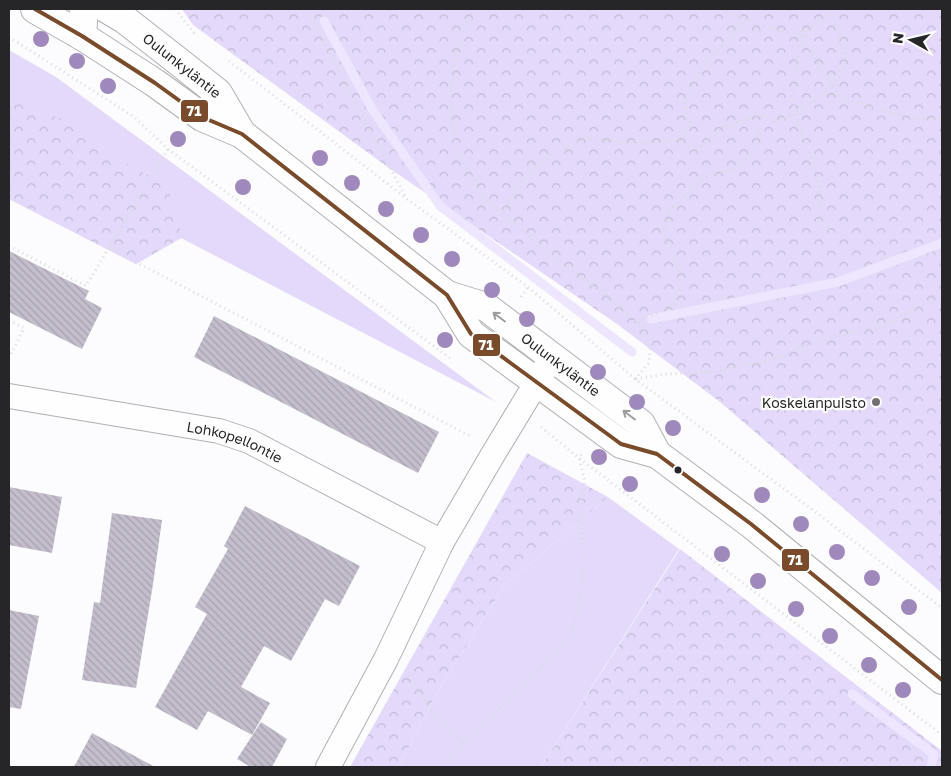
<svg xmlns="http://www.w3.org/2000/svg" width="951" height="776" viewBox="0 0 951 776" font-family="'Golos Text',sans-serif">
<defs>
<pattern id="forest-crowns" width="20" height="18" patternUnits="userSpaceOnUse" patternTransform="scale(1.25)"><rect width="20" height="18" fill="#e4d9fa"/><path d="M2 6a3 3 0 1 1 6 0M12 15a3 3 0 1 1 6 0" fill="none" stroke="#c3bad6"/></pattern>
<pattern id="building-back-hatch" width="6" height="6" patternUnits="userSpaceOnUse" patternTransform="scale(1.25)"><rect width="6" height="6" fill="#c3bdcc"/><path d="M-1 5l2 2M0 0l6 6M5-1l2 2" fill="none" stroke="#a7a2af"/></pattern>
</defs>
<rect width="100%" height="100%" fill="#fcfbfe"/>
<!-- green -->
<g fill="#e4d9fa">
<path d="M9,50L56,77L496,402L181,238L136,264L9,199Z"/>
<path d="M608,497L679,549L541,767H399L434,698L504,586Z"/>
</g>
<!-- forest -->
<g fill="url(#forest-crowns)">
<path d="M182,9H942V593L720,402L617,324L389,168L193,25Z"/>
<path d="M9,100L75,124L104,151L165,185L178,213L181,238L136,264L9,199Z"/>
<path d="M527,453L608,497L504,586L434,698L399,767H350Z"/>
<path d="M680,549L942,751V767H541Z"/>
</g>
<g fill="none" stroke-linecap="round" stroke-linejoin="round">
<!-- stream -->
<g stroke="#eee6fe" stroke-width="9">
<path d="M324,21L372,109L440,206L632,352"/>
<path d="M651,319L838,282L942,243"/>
<path d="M852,694L934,754L931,767"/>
</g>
</g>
<!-- building -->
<g fill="url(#building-back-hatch)">
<path d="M9,251L89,291L85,299L102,308L82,349L9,312Z"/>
<path d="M214,316L439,432L418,473L194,357Z"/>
<path d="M9,487L62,497L52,553L9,545Z"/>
<path d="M245,506L360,566L339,606L325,599L291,661L264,646L241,687L270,703L252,735L208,711L197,730L155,707L207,614L195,607L228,549L224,546Z"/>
<path d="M112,513L162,520L153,584L136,688L82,680L94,602L100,603Z"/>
<path d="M9,610L39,616L21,709L9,707Z"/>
<path d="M261,722L287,739L272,767H251L237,759Z"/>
<path d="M92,733L155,767H74Z"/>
</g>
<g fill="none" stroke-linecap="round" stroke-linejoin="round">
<defs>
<g id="street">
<path id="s1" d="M9,396L219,431L249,441L442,542"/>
<path d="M328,767L386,659L442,542L492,456L552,357"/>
</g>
<g id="secondary">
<path d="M35,9L82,36L155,83L202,117L242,134L447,295L471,334L621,444L657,454L751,524L942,680"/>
<path id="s2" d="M107,9L124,19L174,58L218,93L242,134"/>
<path d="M82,36L84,9"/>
<path id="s3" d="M447,295L486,307L613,403L641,424L657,454"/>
</g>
</defs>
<!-- street casing -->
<use href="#street" stroke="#b0b0b2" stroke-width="26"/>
<!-- secondary casing -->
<use href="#secondary" stroke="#b0b0b2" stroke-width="30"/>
<!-- path -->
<g stroke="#dbdbdc" stroke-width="3" stroke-dasharray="1 4" stroke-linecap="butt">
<path d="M175,9L195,34"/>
<path d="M306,9L405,196"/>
<path d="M475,9L469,18L455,55L451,102L456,149L485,199L503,212L540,247L591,284L644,327L651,344L649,363L634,380"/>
<path d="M722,9C744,18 778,37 801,31C808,29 816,24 822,19C826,16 830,13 834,9"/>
<path d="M802,31L792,92L796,114L816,174L820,195L821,210L830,231"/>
<path d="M802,31L808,48L816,60L819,69L828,78L837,95L848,100L909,118L942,119"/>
<path d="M9,37L134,117L168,149L450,358"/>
<path d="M229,61L407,199L528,287L635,379L806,505L942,608"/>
<path d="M680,141L698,151L722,127L759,116L770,117L775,121L796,114L832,87L842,71L846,62L842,48L839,31L831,12"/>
<path d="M503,212L522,180L552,154L585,137L621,142L651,143L669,141H680L690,124L684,100L695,83L700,69L747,19"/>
<path d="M9,246L86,286L168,149"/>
<path d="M109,248L472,437"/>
<path d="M521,297L528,287"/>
<path d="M9,320L24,328L9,358"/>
<path d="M638,322L672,306L678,298L681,276L674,256L663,234L669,210L708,175L735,169L753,153L759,140V129L756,116"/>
<path d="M636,379L664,374L711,372L767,361L826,338L880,327L934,299L942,279"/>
<path d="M541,427L579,458L942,735"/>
<path d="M408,676L437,716L464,743"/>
<path d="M445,767L464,743L492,717L526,683L552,656L570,635L578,614L584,564L581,501L585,481L579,458L583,452"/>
</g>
<!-- street -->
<use href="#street" stroke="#fffeff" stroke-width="24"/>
<!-- secondary -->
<use href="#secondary" stroke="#fffeff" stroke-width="28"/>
<defs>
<path id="bus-1" d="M35,9L82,36L155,83L202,117L242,134L447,295L471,334L621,444L657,454L751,524L942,680"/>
</defs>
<!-- bus-1 casing -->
<use href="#bus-1" stroke="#fff" stroke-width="8"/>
<!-- bus-1 -->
<use href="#bus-1" stroke="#7a4b2a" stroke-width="4"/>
</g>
<!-- trees -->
<g fill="#9f88bb">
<circle cx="41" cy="39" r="8"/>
<circle cx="77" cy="61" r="8"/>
<circle cx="108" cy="86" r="8"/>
<circle cx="178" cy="139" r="8"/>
<circle cx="320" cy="158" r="8"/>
<circle cx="352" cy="183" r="8"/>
<circle cx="243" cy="187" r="8"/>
<circle cx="386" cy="209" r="8"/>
<circle cx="421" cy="235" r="8"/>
<circle cx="452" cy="259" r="8"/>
<circle cx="492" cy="290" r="8"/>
<circle cx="527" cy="319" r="8"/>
<circle cx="445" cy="340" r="8"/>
<circle cx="598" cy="372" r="8"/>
<circle cx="637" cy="402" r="8"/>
<circle cx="673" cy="428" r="8"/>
<circle cx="599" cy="457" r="8"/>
<circle cx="630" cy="484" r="8"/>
<circle cx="762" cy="495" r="8"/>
<circle cx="801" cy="524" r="8"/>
<circle cx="837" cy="552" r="8"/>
<circle cx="722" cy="554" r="8"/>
<circle cx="872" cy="578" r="8"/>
<circle cx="758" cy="581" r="8"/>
<circle cx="909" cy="607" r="8"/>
<circle cx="796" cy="609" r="8"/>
<circle cx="830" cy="636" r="8"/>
<circle cx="869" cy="665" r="8"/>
<circle cx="903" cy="690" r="8"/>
</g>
<!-- one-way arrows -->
<defs><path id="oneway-shaft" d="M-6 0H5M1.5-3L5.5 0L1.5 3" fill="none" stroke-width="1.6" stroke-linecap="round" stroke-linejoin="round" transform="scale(1.25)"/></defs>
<g stroke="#9d9d9e">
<use href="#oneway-shaft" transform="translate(499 317) rotate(-143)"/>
<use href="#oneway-shaft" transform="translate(629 415) rotate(-143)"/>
</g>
<!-- markers -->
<circle fill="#717173" stroke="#fff" stroke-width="2" cx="876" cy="402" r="5"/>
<circle fill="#262628" stroke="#fff" stroke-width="2" cx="678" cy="470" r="4.5"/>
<g text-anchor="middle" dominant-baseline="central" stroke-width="4.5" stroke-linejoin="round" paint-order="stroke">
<!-- street labels -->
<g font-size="14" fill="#262628" stroke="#fff">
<text stroke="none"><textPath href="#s2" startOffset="94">Oulunkyläntie</textPath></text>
<text stroke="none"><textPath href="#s3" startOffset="135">Oulunkyläntie</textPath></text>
<text stroke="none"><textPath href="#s1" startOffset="231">Lohkopellontie</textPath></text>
</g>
<!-- poi labels -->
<g font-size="14" fill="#262628" stroke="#fff" text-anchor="end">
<text x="866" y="402">Koskelanpuisto</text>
</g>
</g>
<g stroke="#fff" stroke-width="2">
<rect x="180" y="99" width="29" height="24" rx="5" fill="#7a4b2a"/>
<rect x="472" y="333" width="29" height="24" rx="5" fill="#7a4b2a"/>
<rect x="781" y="548" width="29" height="24" rx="5" fill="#7a4b2a"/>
</g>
<g font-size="14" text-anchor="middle" font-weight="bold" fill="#fff">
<text x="194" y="116">71</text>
<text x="486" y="350">71</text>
<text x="795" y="565">71</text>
</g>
<!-- border -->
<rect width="951" height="776" fill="none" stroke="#262628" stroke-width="20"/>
<!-- north arrow -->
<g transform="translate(911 40) rotate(278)" stroke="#ffffff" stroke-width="4" paint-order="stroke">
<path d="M0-4L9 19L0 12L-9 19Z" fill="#262628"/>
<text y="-8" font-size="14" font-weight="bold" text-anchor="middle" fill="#262628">N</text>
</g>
</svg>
